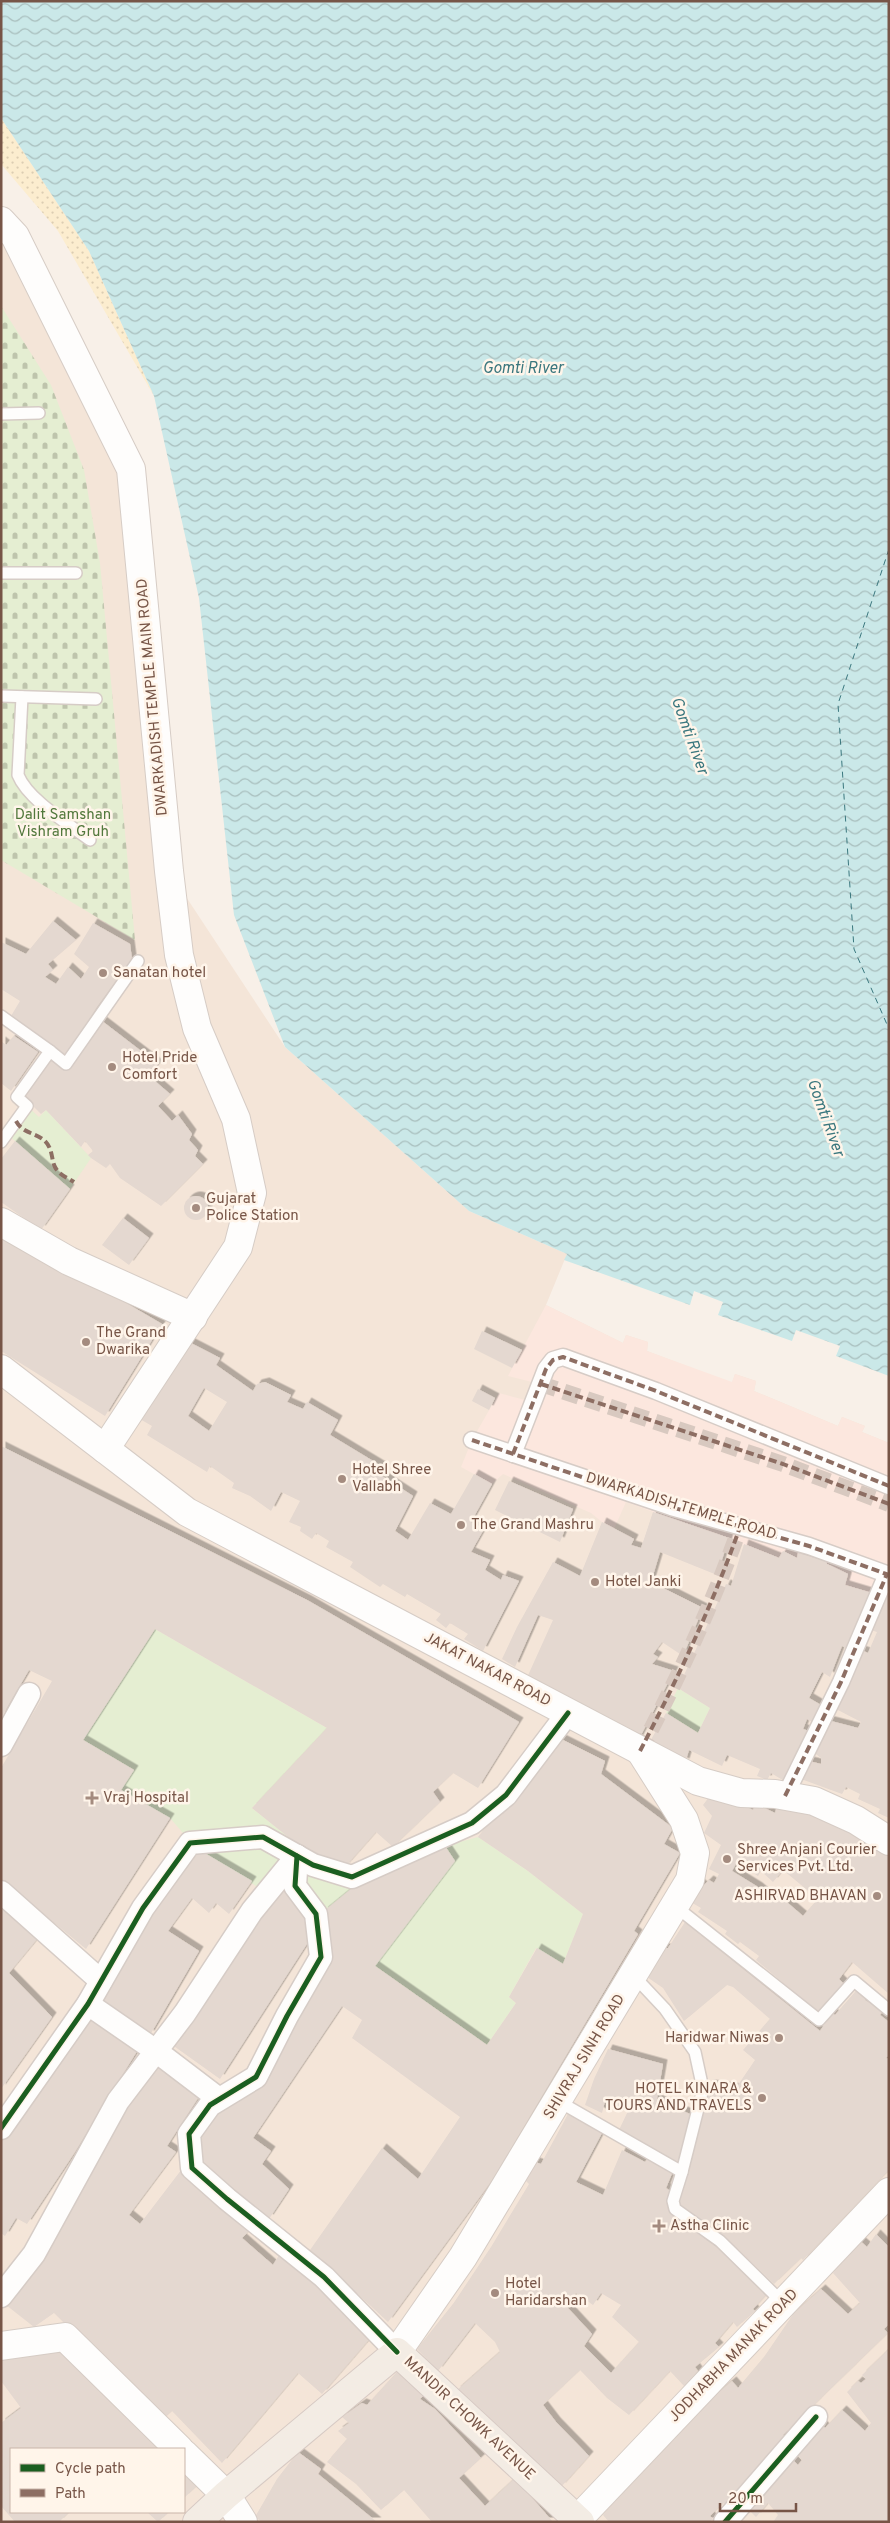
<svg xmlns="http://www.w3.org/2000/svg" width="890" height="2523" viewBox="0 0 890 2523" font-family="Overpass,sans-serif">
<defs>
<pattern id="sand-dots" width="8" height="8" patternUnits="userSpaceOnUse" patternTransform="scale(1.25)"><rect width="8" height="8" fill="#fcedcf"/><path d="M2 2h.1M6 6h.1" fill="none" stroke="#dccdb3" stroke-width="1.8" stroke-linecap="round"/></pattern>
<pattern id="cemetery-stones" width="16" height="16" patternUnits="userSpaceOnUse" patternTransform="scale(1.25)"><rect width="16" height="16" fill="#e5eed2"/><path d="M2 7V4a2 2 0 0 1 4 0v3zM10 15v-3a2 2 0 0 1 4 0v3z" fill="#bec4ac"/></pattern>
<pattern id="water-waves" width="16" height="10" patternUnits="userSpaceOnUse" patternTransform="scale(1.25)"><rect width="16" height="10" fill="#cae8e8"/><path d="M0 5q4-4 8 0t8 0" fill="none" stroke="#a9bfbe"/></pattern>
<filter id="shadow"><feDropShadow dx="4.5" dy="-4.5" stdDeviation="0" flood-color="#0004"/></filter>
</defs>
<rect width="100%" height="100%" fill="#f8f0e8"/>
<!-- residential -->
<path fill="#f4e5d8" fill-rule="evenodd" d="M1,205L131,469L169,871L285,1047L469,1211L567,1254L546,1305L623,1343L626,1335L648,1342L647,1351L697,1370L732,1383L735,1374L756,1381L754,1391L838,1426L842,1417L865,1426L862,1432L889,1443V2522H1ZM11,2449H184V2512H11Z"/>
<!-- commercial -->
<path fill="#fce7de" d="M546,1305L623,1343L626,1335L648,1342L647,1351L732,1382L735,1374L756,1381L754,1391L838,1426L842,1417L865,1426L862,1432L889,1443V1587L883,1598L845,1585L848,1574L798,1553L797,1558L783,1551L779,1558L626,1502L614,1529L602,1522L591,1513L503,1474L492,1484L461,1467L472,1440L499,1393L533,1402L540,1384L508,1376Z"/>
<!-- sand -->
<path fill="url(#sand-dots)" d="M1,118L89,251L154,396L58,231L1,164Z"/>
<!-- cemetery -->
<path fill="url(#cemetery-stones)" d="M1,306L51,385L84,470L100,563L135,940L1,860Z"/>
<!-- green -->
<g fill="#e5eed2">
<path d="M27,1106L39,1117L46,1110L91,1158L70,1189L7,1134Z"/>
<path d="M155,1629L327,1728L252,1808L308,1853L352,1877V1888L324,1911L316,1914L272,1896L196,1848L170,1818L121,1790L134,1770L83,1740Z"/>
<path d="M678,1688L710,1708L698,1733L666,1713Z"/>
<path d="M478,1837L528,1871L583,1914L563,1964L536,1948L509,1997L516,2003L487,2045L375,1966L445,1846Z"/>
</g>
<!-- water -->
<path fill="url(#water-waves)" d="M1,1H889V1376L836,1356L840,1346L796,1330L792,1341L718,1315L723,1302L694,1291L690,1305L564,1260L567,1254L469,1211L285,1047L234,915L199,598L154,396L89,251L1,118Z"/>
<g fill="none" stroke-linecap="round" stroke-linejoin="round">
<!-- ferry -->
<path stroke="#3a777e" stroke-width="1" stroke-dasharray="6 5" stroke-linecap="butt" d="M889,549L838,704L854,949L889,1029"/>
</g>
<!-- building -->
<g fill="#e4d8d0" fill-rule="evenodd" filter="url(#shadow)">
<path d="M53,921L76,940L48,964L53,970L45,977L56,984L68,967L81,979L89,967L74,954L93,923L130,944L132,959L97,1007L66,1058L11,1016L20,1001L1,989V942L26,954Z"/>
<path d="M102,1021L158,1064L149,1076L170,1094L158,1106L172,1121L178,1115L192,1134L189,1140L198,1150L195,1156L203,1164L161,1206L120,1178L110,1164L106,1168L91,1158L88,1155L93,1151L85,1141L81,1147L46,1110L41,1114L22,1095L50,1060L65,1070Z"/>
<path d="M14,1036L38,1052L11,1091L1,1083V1041L6,1045Z"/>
<path d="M15,1141L70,1189L41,1230L1,1202V1159Z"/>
<circle cx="196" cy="1208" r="12"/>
<path d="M123,1218L149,1238L129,1265L102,1245Z"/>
<path d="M1,1237L11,1244L14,1240L63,1266L162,1324L105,1416L1,1351Z"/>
<path d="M482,1331L522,1350L512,1368L474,1349Z"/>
<path d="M183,1339L220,1358L216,1365L253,1391L257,1384L265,1382L291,1395L287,1402L303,1409L307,1402L338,1420L330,1435L383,1467L379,1474L413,1496L395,1531L408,1540L430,1503L451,1514L474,1474L492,1484L471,1522L484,1529L471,1552L490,1560L485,1570L501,1580L503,1575L519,1581L483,1651L464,1639L468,1634L450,1623L446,1628L436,1620L441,1614L407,1594L405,1597L383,1584L380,1587L350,1567L353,1562L326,1547L329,1541L316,1533L312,1539L300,1531L301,1527L289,1522L300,1501L281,1492L271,1511L250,1496L232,1488L234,1483L210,1466L207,1472L147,1435L152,1426L133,1415ZM204,1388L227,1402L209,1431L188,1416Z"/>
<path d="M478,1389L495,1398L489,1410L472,1401Z"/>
<path d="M1,1446L307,1600L519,1722L478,1788L453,1773L433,1792L440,1802L393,1847L376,1832L345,1867L308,1853L252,1808L327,1728L155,1629L83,1740L134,1770L121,1790L170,1818L86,1949L1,1879V1768L52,1681L29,1670L1,1718Z"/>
<path d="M509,1481L573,1509L560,1542L495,1510Z"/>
<path d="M653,1512L729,1538L717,1575L660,1552L651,1582L703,1608L683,1656L662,1642L653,1654L658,1657L652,1664L674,1671L638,1741L525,1682L553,1620L538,1615L515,1667L502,1659L517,1627L553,1562L580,1576L602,1522L634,1539L631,1545L641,1548Z"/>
<path d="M744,1544L779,1558L783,1551L797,1558L798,1553L826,1561L827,1564L848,1574L845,1585L872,1593L848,1649L842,1646L830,1677L822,1672L809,1698L821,1705L812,1722L807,1719L803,1729L809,1731L786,1782L771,1773L767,1780L757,1776L760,1769L727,1755L722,1766L689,1750L685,1763L648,1745L666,1713L698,1733L710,1708L678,1688L726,1584L731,1586Z"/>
<path d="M889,1586V1818L878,1813L880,1809L858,1799L860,1794L846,1787L842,1794L801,1779L809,1761L821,1764V1758L812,1751L827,1720L858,1728L861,1722L836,1709L861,1650L868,1653L877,1632L868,1629Z"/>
<path d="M557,1737L605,1761L601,1774L673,1828L664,1844L680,1853L634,1931L638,1934L493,2179L388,2322L310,2250L382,2148L418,2179L460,2117L352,2038L362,2020L342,2006L253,2138L271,2151L262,2164L289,2189L269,2219L202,2167L198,2137L292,2016L324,1911L362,1880L445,1846L455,1861L375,1966L487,2045L516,2003L509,1997L537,1948L563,1964L583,1914L528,1871L478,1837L499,1809L503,1814L509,1800Z"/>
<path d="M712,1793L734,1806L736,1802L753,1810L756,1804L775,1813L779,1799L889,1849V1994L852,1962L839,1979L845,1985L819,2013L756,1960L759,1956L740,1942L738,1944L725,1934L727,1931L698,1912L701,1908L689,1901L700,1883L703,1886L709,1880L714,1883L719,1874L709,1869L721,1845L704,1833L712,1816L703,1805ZM737,1862L758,1876L761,1871L773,1882L783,1870L818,1899L803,1916L775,1892L771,1898L758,1887L732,1871Z"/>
<path d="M196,1848L252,1881L229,1914L216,1903L209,1913L192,1898L168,1931L199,1951L150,2035L98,2000L146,1914Z"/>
<path d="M282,1884L298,1897L294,1905L310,1916L314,1933L220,2079L171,2044Z"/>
<path d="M1,1902L38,1938L9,1973L52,2017L1,2089Z"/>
<path d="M685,1922L820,2031L832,2013L835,2015L857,1990L867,1996L865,2000L883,2011L880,2015L889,2022V2055L886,2058L889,2059V2170L803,2260L801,2258L774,2284L739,2250L707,2227L704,2238L729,2256L767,2294L753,2309L755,2311L737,2327L733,2322L715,2343L719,2347L695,2367L698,2371L685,2387L670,2371L629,2415L607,2398L580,2370L543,2405L556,2422L589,2456L561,2487L456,2391L500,2352L495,2342L475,2323L438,2371L417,2349L453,2304L491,2247L529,2184L525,2180L535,2162L541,2164L568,2114L602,2133L576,2182L603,2195L622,2150L645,2162L648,2158L673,2171L666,2188L679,2197L709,2084L736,2088L755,2060L743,2050L770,2019L733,1987L727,1985L684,2021L663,1988L647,1977L662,1948H668ZM576,2293L593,2305L601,2293L621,2305L612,2317L639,2342L611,2373L584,2346L592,2334L567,2307Z"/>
<path d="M87,2013L139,2048L75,2152L27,2224L16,2218L5,2236L1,2233V2139Z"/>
<path d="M608,2049L663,2064L657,2099L692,2115L679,2163L619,2130L628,2111L605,2101L602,2113L585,2105L594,2079Z"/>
<path d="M162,2058L202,2092L167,2146L176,2152L129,2215L140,2224L182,2169L252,2228L242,2238L273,2265L281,2252L374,2334L322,2394L298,2373L222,2463L172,2411L162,2420L54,2313L34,2327L6,2305L124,2109Z"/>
<path d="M876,2234L889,2247V2324L884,2329L888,2333L783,2435L788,2440L727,2505L723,2503L710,2516L713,2519L710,2522H609L603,2515L678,2426L732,2381L738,2388L764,2357L794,2313L821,2289L848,2314L860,2303L833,2273L859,2240L867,2247Z"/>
<path d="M59,2345L166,2449H11V2512H69L59,2522H15L1,2506V2423L21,2408L1,2381V2354Z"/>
<path d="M889,2349V2522H773L778,2515L768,2503L756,2517L746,2507L789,2456L798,2465L802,2460L794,2450L820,2422L825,2428L842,2410L865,2431L871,2423L847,2392L858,2381L861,2383L866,2379L862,2375Z"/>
<path d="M398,2371L426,2393L420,2399L435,2409L481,2458L459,2478L485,2506L515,2478L553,2522H432L404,2490L381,2510L356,2484L327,2462L347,2439L338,2431L349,2423L342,2417L362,2403L367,2405Z"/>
<path d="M298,2452L321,2469L318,2474L377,2522H262L255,2517L277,2479Z"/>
<path d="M184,2468L199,2484L184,2498Z"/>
<path d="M147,2512H169L158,2522Z"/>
</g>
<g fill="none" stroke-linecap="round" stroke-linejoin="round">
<!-- pedestrian-tunnel -->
<g stroke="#d8c9c0" stroke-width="16" stroke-dasharray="16 8" stroke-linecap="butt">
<path d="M541,1384L783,1464L889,1504"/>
<path d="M640,1751C678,1678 713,1604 740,1527"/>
</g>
<defs>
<g id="service">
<path d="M1,414L39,413"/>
<path d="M1,573H76"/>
<path d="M1,696L96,699"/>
<path d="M22,697L18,775C28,800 69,824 90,840"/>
<path d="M1,1016L50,1051L17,1097L27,1106L1,1142"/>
<path d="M50,1051L66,1064L138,961"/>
<path d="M675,1906L819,2020L854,1981L889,2010"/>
<path d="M558,2101L682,2172L703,2089L695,2052L665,2009L633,1975"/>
<path d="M682,2172L673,2201L675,2209L720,2241L783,2303"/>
</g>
<g id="pedestrian">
<path d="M472,1440L671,1507L809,1546L889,1575"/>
<path d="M513,1454L546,1369L553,1360L563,1357L656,1391L889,1486"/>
<path d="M785,1796L841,1682L887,1574"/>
</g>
<g id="minor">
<path d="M1,1745L29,1694"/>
<path d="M297,1856L295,1886L316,1914L321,1957L287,2016L256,2077L210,2105L189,2134L192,2168L227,2199L324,2277L397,2352"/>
<path d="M1,1892L101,1981"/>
<path d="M88,2004L156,2051L219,2099"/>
<path d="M1,2128L88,2004L143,1908L190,1843L263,1837L313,1865L352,1877L472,1823L506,1795L568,1713"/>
<path d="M1,2296L34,2254L118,2101L185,2013L252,1911L297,1856"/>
<path d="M725,2522L816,2417"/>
</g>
<path id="tertiary" d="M226,2495L243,2522"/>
<g id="secondary">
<path d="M1,221L15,236L131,469L169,871L179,955L197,1028L236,1119L252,1193L238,1247L105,1449"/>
<path d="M1,1222L69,1261L193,1317"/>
<path d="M1,1369L187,1512L698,1781L741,1793L775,1794L814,1801L856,1820L889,1841"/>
<path d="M1,2346L65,2337L179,2449"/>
<path d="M397,2352L463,2257L690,1880L695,1853L684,1820L641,1752"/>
<path d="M184,2454L226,2495"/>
<path d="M578,2519L889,2192"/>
</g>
<path id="primary" d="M197,2522L226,2495L397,2352L580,2522"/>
</defs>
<!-- service casing -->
<use href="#service" stroke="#d6ccc6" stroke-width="14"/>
<!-- pedestrian casing -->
<use href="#pedestrian" stroke="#d6ccc6" stroke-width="19"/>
<!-- minor casing -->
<use href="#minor" stroke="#d6ccc6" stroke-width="25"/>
<!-- tertiary casing -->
<use href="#tertiary" stroke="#d6ccc6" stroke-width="30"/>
<!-- secondary casing -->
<use href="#secondary" stroke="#d6ccc5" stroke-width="30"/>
<!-- primary casing -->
<use href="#primary" stroke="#d7cac4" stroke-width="30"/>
<!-- service -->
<use href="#service" stroke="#fefdfc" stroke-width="11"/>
<!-- pedestrian -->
<use href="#pedestrian" stroke="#fefdfc" stroke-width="16"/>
<!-- minor -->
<use href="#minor" stroke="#fefdfc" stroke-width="22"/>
<!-- tertiary -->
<use href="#tertiary" stroke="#fefdfc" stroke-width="28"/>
<!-- secondary -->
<use href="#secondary" stroke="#fefdfc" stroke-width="28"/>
<!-- primary -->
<use href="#primary" stroke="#f3ece4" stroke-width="28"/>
<!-- quiet -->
<g stroke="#8d6e63" stroke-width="4" stroke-dasharray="8 4" stroke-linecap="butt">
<path d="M16,1121C23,1134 35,1132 45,1141C53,1149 51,1159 55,1167C59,1175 68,1178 74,1182"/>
<path d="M541,1384L783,1464L889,1504"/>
<path d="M472,1440L671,1507L809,1546L889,1575"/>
<path d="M513,1454L546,1369L553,1360L563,1357L656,1391L889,1486"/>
<path d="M640,1751C678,1678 713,1604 740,1527"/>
<path d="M785,1796L841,1682L887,1574"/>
</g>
<defs>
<g id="cycleway">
<path d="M297,1856L295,1886L316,1914L321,1957L287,2016L256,2077L210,2105L189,2134L192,2168L227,2199L324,2277L397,2352"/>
<path d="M1,2128L88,2004L143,1908L190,1843L263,1837L313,1865L352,1877L472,1823L506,1795L568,1713"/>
<path d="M725,2522L816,2417"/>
</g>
</defs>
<!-- cycleway casing -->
<use href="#cycleway" stroke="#fff5ea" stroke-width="8"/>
<!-- cycleway -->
<use href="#cycleway" stroke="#1b5e20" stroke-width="5"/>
</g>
<!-- markers -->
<g fill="#a48b7f" stroke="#fff5ea" stroke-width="2">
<circle cx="103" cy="973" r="5"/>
<circle cx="112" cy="1067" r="5"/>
<circle cx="196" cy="1208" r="5"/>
<circle cx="86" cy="1342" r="5"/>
<circle cx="342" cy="1479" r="5"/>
<circle cx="461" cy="1525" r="5"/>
<circle cx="595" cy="1582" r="5"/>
<path d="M89.5 1790.5h5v5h5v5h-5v5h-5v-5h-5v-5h5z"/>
<circle cx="727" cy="1859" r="5"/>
<circle cx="877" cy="1896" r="5"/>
<circle cx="779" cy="2038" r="5"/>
<circle cx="762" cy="2098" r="5"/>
<path d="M656.5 2218.5h5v5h5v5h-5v5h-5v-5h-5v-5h5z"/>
<circle cx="495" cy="2293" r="5"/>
</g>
<g text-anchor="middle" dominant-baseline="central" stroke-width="5" stroke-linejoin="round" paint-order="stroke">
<!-- street labels -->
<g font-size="15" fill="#775547" stroke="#fff5ea">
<text transform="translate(153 697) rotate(-95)">DWARKADISH TEMPLE MAIN ROAD</text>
<text transform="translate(681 1507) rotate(17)">DWARKADISH TEMPLE ROAD</text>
<text transform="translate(487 1670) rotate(28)">JAKAT NAKAR ROAD</text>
<text transform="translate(585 2057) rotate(-59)">SHIVRAJ SINH ROAD</text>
<text transform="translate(734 2356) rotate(-46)">JODHABHA MANAK ROAD</text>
<text transform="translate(469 2419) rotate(43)">MANDIR CHOWK AVENUE</text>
</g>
<!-- park labels -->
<g font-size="15" fill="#52783c" stroke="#fff5ea">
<text x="63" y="815">Dalit Samshan<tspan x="63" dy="17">Vishram Gruh</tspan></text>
</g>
<!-- poi labels -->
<g font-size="15" fill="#775547" stroke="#fff5ea" text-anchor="start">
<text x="113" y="973">Sanatan hotel</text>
<text x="122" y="1058">Hotel Pride<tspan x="122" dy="17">Comfort</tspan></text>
<text x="206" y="1199">Gujarat<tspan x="206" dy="17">Police Station</tspan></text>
<text x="96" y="1333">The Grand<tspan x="96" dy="17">Dwarika</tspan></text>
<text x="352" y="1470">Hotel Shree<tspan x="352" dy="17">Vallabh</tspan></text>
<text x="471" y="1525">The Grand Mashru</text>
<text x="605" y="1582">Hotel Janki</text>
<text x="103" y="1798">Vraj Hospital</text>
<text x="737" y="1850">Shree Anjani Courier<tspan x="737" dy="17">Services Pvt. Ltd.</tspan></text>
<text x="867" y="1896" text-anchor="end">ASHIRVAD BHAVAN</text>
<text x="769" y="2038" text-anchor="end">Haridwar Niwas</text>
<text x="752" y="2089" text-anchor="end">HOTEL KINARA &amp;<tspan x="752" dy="17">TOURS AND TRAVELS</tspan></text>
<text x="670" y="2226">Astha Clinic</text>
<text x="505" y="2284">Hotel<tspan x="505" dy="17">Haridarshan</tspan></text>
</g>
<!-- water labels -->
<g font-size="16" font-style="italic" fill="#3a777e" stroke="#fff5ea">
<text x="523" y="369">Gomti River</text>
<text transform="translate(689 736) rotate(70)">Gomti River</text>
<text transform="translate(825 1118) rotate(70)">Gomti River</text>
</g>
</g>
<!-- border -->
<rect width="890" height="2523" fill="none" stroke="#775547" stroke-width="5"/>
<!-- legend -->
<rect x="10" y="2448" width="175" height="65" fill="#fff5ea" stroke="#c9b5a9"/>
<rect x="20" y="2464" width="25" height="8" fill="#1b5e20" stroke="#c9b5a9"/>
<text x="55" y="2473" font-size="15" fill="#775547">Cycle path</text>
<rect x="20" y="2489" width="25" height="8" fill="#8d6e63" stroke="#c9b5a9"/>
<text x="55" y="2498" font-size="15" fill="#775547">Path</text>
<!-- scale -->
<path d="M720 2503v8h76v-8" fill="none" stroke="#775547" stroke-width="2.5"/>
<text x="728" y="2503" font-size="15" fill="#775547" stroke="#fff5ea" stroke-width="4" paint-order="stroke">20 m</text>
</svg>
